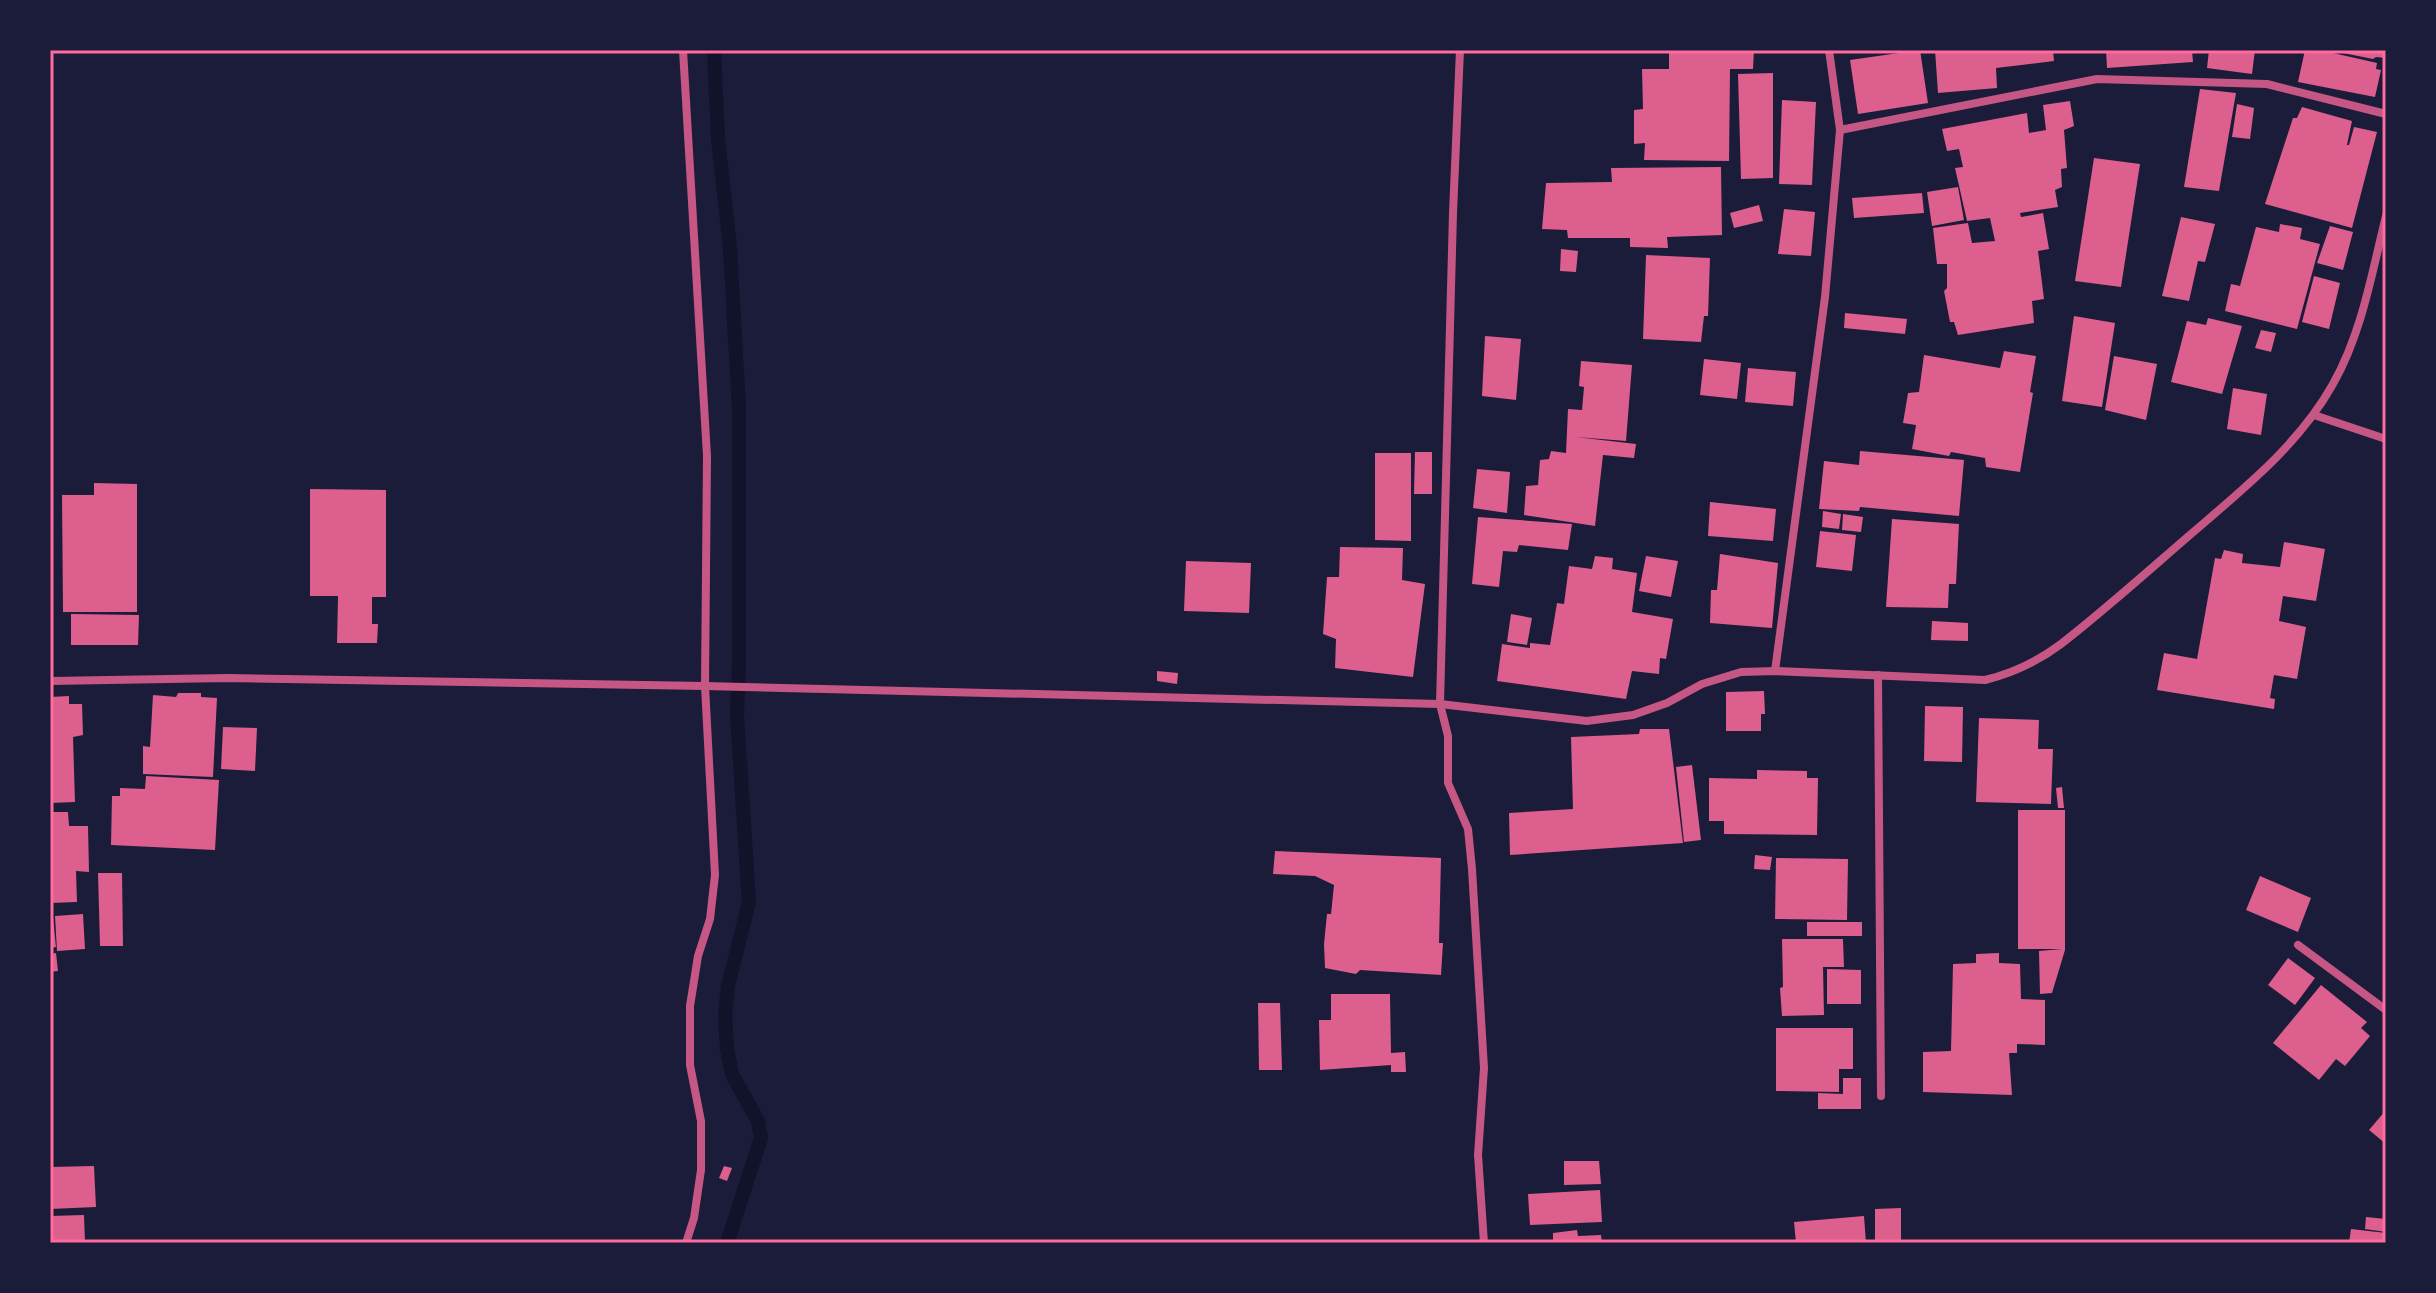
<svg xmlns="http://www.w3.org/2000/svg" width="2436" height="1293" viewBox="0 0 2436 1293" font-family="Inter,sans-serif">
<rect width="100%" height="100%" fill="#1b1b3a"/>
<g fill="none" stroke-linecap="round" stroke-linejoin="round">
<!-- stream -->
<path stroke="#12122b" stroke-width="14" d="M714,50L718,139L730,248L739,408V663L737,716L749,902L728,986L725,1014L727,1049L732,1074L758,1121L761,1138L727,1243"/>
</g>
<!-- building -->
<g fill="#dd5f8e">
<path d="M1669,50H1754L1753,69H1730L1729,161L1644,160L1645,143L1634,144V110L1643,109L1642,69H1669Z"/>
<path d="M1920,50L1928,103L1858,114L1850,60Z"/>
<path d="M1935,50H2053L2054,61L1996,68L1997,88L1938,93Z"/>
<path d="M2106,50H2192L2193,62L2107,68Z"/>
<path d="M2209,50H2255L2252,74L2207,68Z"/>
<path d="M2305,50H2320L2377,63L2376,69L2381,70L2375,97L2298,82Z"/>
<path d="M2328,50H2386V58L2376,57L2373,59Z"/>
<path d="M1773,73V178L1741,179L1738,74Z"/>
<path d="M2200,89L2236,93L2219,191L2184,187Z"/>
<path d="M1782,100L1816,102L1812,185L1779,184Z"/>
<path d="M2070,101L2074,126L2064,130L2067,168L2061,169L2062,187L2055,190L2058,207L2020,213L2021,217L2043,213L2049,249L2038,251L2044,299L2032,301L2034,323L1958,335L1954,322H1950L1944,291L1947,288V264H1937L1933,228L1968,223L1972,243L1995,241L1990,218L1967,221L1955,168L1963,167L1959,149L1947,151L1942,129L2027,113L2029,133L2046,130L2043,105Z"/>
<path d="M2237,104L2254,108L2250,139L2232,137Z"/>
<path d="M2302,107L2352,121L2347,145H2349L2354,127L2377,132L2352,228L2265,204L2293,118H2297Z"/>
<path d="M2094,158L2140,164L2121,287L2075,281Z"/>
<path d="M1721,167L1722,235L1667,237L1668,248L1630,247V238H1568L1567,230L1542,229L1546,183L1612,182L1611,168Z"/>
<path d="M1958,187L1964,220L1932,226L1927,192Z"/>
<path d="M1922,193L1924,213L1854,218L1852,198Z"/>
<path d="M1759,205L1763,221L1734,228L1730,213Z"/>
<path d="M1784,209L1815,212L1811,256L1778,254Z"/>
<path d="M2181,217L2215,224L2205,262L2198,261L2189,301L2162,296Z"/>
<path d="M2280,224L2302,228L2300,239L2320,244L2297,329L2225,311L2231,284L2240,286L2256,227L2279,232Z"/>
<path d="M2330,226L2353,232L2343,270L2317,263Z"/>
<path d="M1561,249L1578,251L1576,272L1560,271Z"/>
<path d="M1646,255L1710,258L1708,316H1704L1701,342L1643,339Z"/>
<path d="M2314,276L2340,283L2329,329L2302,322Z"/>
<path d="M1845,313L1907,319L1905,334L1844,328Z"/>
<path d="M2074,316L2115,323L2102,407L2062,401Z"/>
<path d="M2208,318L2242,326L2222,394L2171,382L2187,321L2206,325Z"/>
<path d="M2261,330L2276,333L2271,352L2255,348Z"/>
<path d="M1485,336L1521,339L1516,400L1482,396Z"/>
<path d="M2004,351L2036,356L2030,392L2033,393L2020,472L1986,467L1985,458L1951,452L1949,456L1912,449L1916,425L1903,423L1908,393L1919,392L1924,355L2000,368Z"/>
<path d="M2114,356L2157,364L2146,420L2105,410Z"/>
<path d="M1704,359L1741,363L1737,399L1700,395Z"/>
<path d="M1581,361L1632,365L1626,441L1576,437L1636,444L1634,458L1603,455L1595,526L1524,515L1526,486L1538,485L1540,460L1549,459L1551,451L1566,453L1568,409L1582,410L1584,387L1579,386Z"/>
<path d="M1748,368L1796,372L1793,406L1745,402Z"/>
<path d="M2233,388L2267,394L2261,435L2227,429Z"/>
<path d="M1860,451L1964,460L1959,516L1860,507L1859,511L1819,509L1824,461L1859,465Z"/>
<path d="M1415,452H1432V494H1414Z"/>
<path d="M1375,453H1411V541L1375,540Z"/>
<path d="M1477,469L1510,472L1507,513L1473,508Z"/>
<path d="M94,483L137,484V612H63L62,495H94Z"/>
<path d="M310,489L386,490V597H372V624H378L377,643H337L338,596H310Z"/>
<path d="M1710,502L1776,509L1773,541L1708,536Z"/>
<path d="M1823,511L1841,514L1839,529L1822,527Z"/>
<path d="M1843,514L1863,517L1861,532L1842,530Z"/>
<path d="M1478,517L1572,524L1568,550L1519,545L1517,552L1503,551L1499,587L1472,584Z"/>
<path d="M1892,519L1959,524L1956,584H1949L1948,608L1886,607Z"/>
<path d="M1820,531L1856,535L1852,571L1816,567Z"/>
<path d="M2284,542L2325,549L2316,601L2283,596L2279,621L2306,627L2297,679L2274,675L2270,698L2275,699L2274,709L2157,690L2164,653L2197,659L2215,558L2221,559L2224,550L2243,554L2242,563L2280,567Z"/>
<path d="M1340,547L1403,548L1402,580L1425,584L1413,677L1335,668L1336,639L1323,634L1327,577H1339Z"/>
<path d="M1720,554L1778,563L1772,628L1710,623L1711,590H1717Z"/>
<path d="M1595,556L1613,558L1612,569L1637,573L1632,612L1673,619L1666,659L1660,658L1659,674L1632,671L1626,699L1497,681L1502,644L1530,648V643L1550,645L1557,603L1564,604L1569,566L1592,569Z"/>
<path d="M1646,556L1678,561L1671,597L1639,591Z"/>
<path d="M1186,561L1251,563L1249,613L1184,611Z"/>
<path d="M71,614L139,615L138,645H71Z"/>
<path d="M1511,614L1532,618L1527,645L1507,642Z"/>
<path d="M1932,621L1968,623V641L1931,640Z"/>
<path d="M1157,671L1178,673L1177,684L1157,681Z"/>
<path d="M1764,691L1765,714H1761V731H1726V692Z"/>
<path d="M178,693H201V697L217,698L213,777L143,774V746L150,747L153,695L176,697Z"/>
<path d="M69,696V704H82L83,735L73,737L75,802L50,803V697Z"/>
<path d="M1925,706L1963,707L1962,762L1924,761Z"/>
<path d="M1979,718L2039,720L2038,749H2053L2051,804L1976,802Z"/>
<path d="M223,727L257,728L255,771L221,769Z"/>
<path d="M1640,729H1669L1683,843L1510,855L1509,813L1573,809L1571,737L1639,734Z"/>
<path d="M1692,765L1701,840L1684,842L1676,767Z"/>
<path d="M1757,770L1807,771V778H1818L1817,835L1724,834V821H1709V778L1757,779Z"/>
<path d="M146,776L219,780L215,850L111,845L112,796H120V788L145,789Z"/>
<path d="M2062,787L2064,808H2058L2056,788Z"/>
<path d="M2018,810H2065V950L2052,993L2040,994L2039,951L2062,949H2018Z"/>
<path d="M50,812H68L69,826H88L89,872L76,871L77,902L50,903Z"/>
<path d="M1275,851L1441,858L1439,943H1443L1441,975L1360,970L1356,974L1325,968L1324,944L1327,914H1331L1334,885L1315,876L1273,874Z"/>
<path d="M1755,855L1772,857L1770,870L1754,869Z"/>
<path d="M1776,858L1848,859L1847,920L1775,919Z"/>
<path d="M98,873H122L123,946H100Z"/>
<path d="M2260,876L2311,898L2298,932L2246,910Z"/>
<path d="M83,914L85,949L57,951L55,916Z"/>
<path d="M53,917L56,947L50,948V918Z"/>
<rect x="1807" y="922" width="55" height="14"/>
<path d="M1782,939H1843L1844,967H1823L1824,1015L1782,1016L1780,988L1783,987Z"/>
<path d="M56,953L58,971L50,972V954Z"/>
<path d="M1999,953V963L2020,964L2021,999L2045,1000V1045L2017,1044V1053H2009L2012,1095L1923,1092V1052L1951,1051L1953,964L1976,963V954Z"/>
<path d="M2288,958L2315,978L2295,1005L2268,985Z"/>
<path d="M1827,969L1861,970V1004H1827Z"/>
<path d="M2321,985L2367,1022L2361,1028L2370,1036L2345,1066L2336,1059L2319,1080L2273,1043Z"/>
<path d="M1331,994H1390L1391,1053L1405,1052L1406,1072H1391V1065L1320,1070L1319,1020H1331Z"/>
<path d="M1258,1003H1280L1282,1070H1259Z"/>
<path d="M1776,1028H1853V1069H1839V1092L1776,1091Z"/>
<path d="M1843,1078H1861V1109H1818V1093L1843,1094Z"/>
<path d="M2386,1110V1144L2369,1130Z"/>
<path d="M1564,1161H1599L1601,1184L1564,1185Z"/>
<path d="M94,1166L96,1207L50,1209V1167Z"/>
<path d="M724,1166L732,1168L727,1181L719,1178Z"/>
<path d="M1600,1190L1602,1222L1530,1225L1528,1194Z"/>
<path d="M1901,1208V1240H1875V1209Z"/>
<path d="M84,1215L85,1243H50V1216Z"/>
<path d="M1864,1216L1866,1243H1796L1794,1222Z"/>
<path d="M2366,1217L2386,1219V1232L2365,1229Z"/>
<path d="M2351,1229L2386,1233V1243H2349Z"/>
<path d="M1577,1230L1578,1236L1601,1235L1602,1243H1535V1241L1553,1240V1233Z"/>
</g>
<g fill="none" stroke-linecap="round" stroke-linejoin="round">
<!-- minor -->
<g stroke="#c65784" stroke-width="8">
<path d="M683,50L707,456L705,686L715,875L710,919L698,956L690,1006V1065L701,1121V1170L694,1218L686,1243"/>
<path d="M1460,50L1453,213L1440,704L1448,736V783L1468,829L1472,869L1484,1068L1478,1155L1484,1243"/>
<path d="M1840,130L2097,79L2267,84L2386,114"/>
<path d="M2314,415L2386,439"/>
<path d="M1775,671L1825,297L1840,130L1829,50"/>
<path d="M1878,675L1881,1096"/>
<path d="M50,681L228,678L705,686L1440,704L1587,721L1633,715L1667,703L1702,684L1741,672L1775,671L1985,680C2014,673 2037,662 2061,644C2106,609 2148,571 2191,534C2243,489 2299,445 2333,384C2362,333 2372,272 2386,216"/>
<path d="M2298,945L2386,1010"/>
</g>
</g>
<!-- border -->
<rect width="2436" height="1293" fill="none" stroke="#1b1b3a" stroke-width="104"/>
<rect x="52" y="52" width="2332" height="1189" fill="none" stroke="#ff6b9d" stroke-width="3"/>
</svg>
